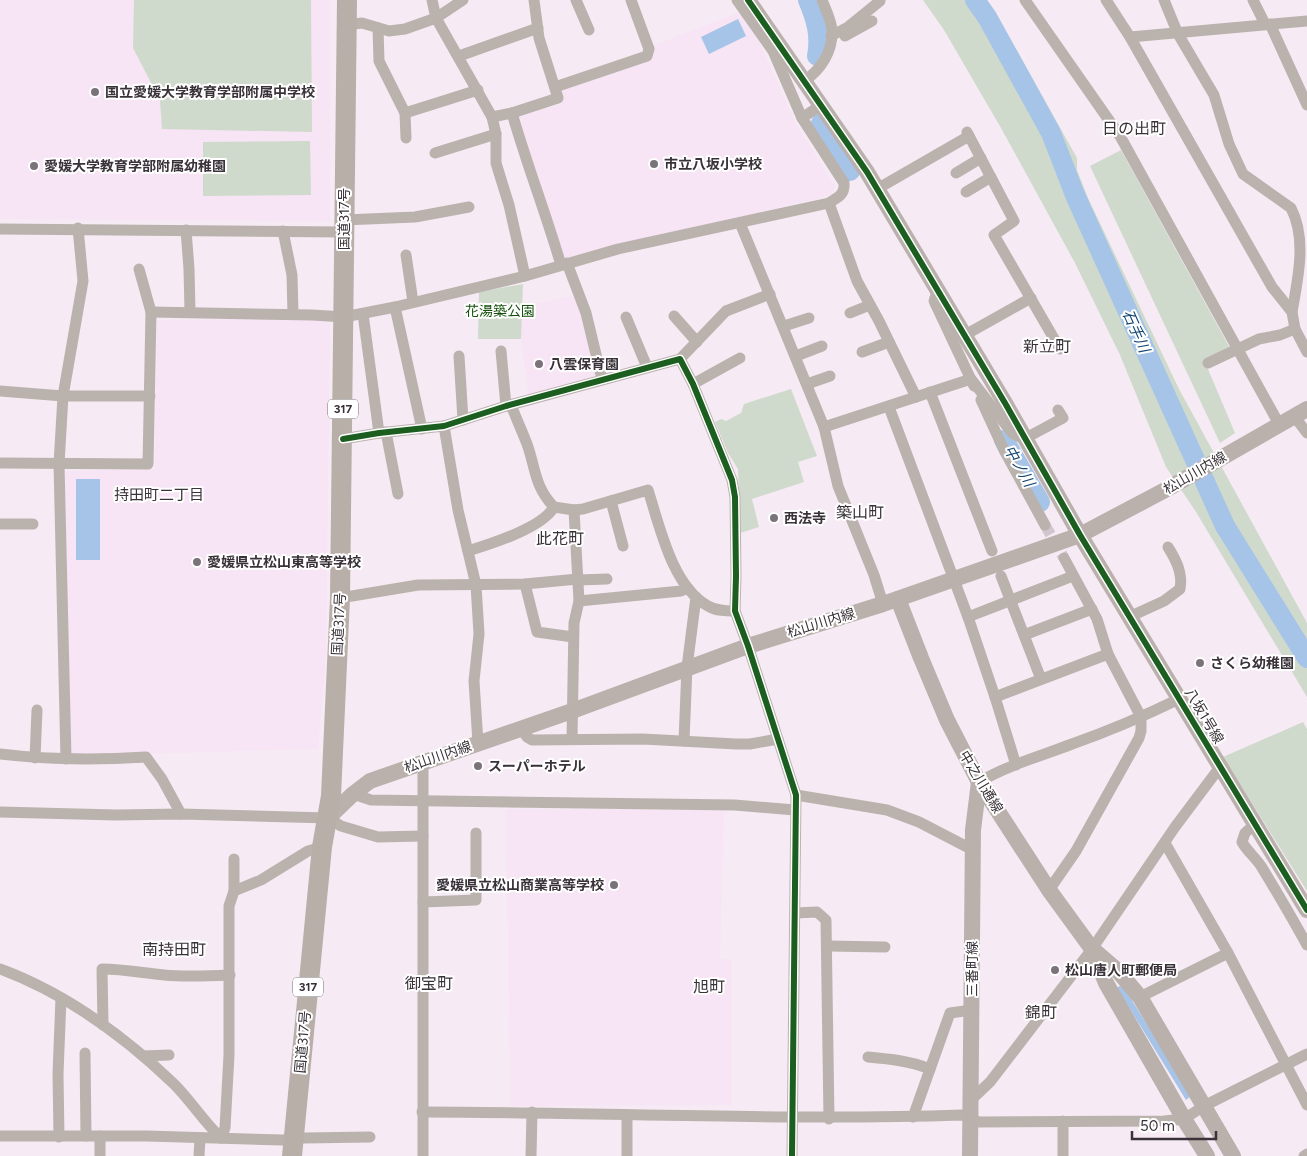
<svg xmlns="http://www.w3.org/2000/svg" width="1307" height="1156" viewBox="0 0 1307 1156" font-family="Figtree,'Noto Sans JP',sans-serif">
<rect width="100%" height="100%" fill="#f6ebf4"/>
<!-- built -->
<g fill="#f7e4f5">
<path d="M0,0H330V221L0,219Z"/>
<path d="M740,12L758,39L797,126L835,186L831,195L569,259L562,255L517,116L562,104L559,90L647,60L652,46Z"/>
<path d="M576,295L596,374L595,376L528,395L521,339L522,306Z"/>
<path d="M308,319L330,323L326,653L318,749L70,756L65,471L155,469L157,320Z"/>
<path d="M506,809L724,810L720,959L732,960V1105L510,1106Z"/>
</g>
<!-- green -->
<g fill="#cfdacc">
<path d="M134,0H311L312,132L162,129L160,100L133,48Z"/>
<path d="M923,0H986L996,13L1077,158V170L1088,198L1179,389L1307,623V697L1196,512L1166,467L1120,355L1075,263L1001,128L944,30Z"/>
<path d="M310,141L311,195L203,196V142Z"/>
<path d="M1121,150L1231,350L1205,362L1235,433L1220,443L1090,166Z"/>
<path d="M523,284L521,339H478L479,292Z"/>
<path d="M791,389L817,456L798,462L804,482L752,499L759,527L740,533L738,469L728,453L715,422L721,419L726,421L741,413L744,404Z"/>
<path d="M1303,722L1307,729V891L1223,757Z"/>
</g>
<!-- water -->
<g fill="#a6c4e8">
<path d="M738,19L746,36L709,54L701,37Z"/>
<rect x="76" y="479" width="24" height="81"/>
<path d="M1122,984L1191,1096L1186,1100L1117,988Z"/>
</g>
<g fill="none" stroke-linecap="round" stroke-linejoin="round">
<!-- river -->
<g stroke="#a6c4e8" stroke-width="20">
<path d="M808,0C816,19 821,35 817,56"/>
<path d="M975,0L987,17L1051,133L1075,195L1225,526L1307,658"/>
<path d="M821,123L850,171"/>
<path d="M1004,440L1040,502"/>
</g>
<!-- street-tunnel -->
<path stroke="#d0c6ce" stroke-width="11" stroke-dasharray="11 5.5" stroke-linecap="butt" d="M1045,525L1064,558"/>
<!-- street -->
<g stroke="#bab3ad" stroke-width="11">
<path d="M432,0L436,18L492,117L512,113"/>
<path d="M534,0L539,38L558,98L512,113C527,165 546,214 561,265"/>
<path d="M576,0L589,30"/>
<path d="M737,0L773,51L802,118"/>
<path d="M1025,0L1120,136L1279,424"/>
<path d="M1106,0L1130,37L1272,287L1292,312L1295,329L1307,352"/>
<path d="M1164,0L1178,34L1214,95L1229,144L1243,174L1291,208C1307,239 1298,278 1292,312"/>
<path d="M1253,0L1265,24"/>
<path d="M1270,24L1307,105"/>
<path d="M346,25L362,23L389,31L405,29L436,18L463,0"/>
<path d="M378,28L379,61L405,113L406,138"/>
<path d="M831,36L848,27L880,1"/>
<path d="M845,36L872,21"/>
<path d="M1130,37L1307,21"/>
<path d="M459,56L538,28"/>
<path d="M804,81C821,70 833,51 832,30C831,20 826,10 822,0"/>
<path d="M555,87L647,56L649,49L631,0"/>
<path d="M405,113L478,90"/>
<path d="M492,117L496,134V163L509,205L525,276"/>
<path d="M967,132L1014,221L994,235L1060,349"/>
<path d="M435,153L496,134"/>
<path d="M956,173L981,158"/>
<path d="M877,189L969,136"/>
<path d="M966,192L991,177"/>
<path d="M829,203L857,281L879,321L916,397"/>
<path d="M344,220L415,217L469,207"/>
<path d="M740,223L824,427L838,486L874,575L883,604"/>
<path d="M0,229L344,232"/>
<path d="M186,230L189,269L190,312"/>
<path d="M283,231L292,275L293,314"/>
<path d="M406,255L413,302"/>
<path d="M567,263L586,313L602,379"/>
<path d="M938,289L934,301L974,386"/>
<path d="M395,307L422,429"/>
<path d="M151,312L312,315L344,317L395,307L525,276L618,249L829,203C838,197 845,195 844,183L802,118L821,105"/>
<path d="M850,313L870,305"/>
<path d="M363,314L379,433"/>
<path d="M674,316L697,342"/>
<path d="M626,317L647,367"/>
<path d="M784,326L809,318"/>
<path d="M965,335L1031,298"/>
<path d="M501,351L506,406"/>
<path d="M862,352L889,342"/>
<path d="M459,356L463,420"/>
<path d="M796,356L822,346"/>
<path d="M680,359L726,311L770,294"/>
<path d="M1208,363L1259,339L1280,335L1295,329"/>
<path d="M693,384L740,358"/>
<path d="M807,384L830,376"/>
<path d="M0,391L63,396H150"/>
<path d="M930,392L992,551"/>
<path d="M981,400L1004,450L1045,525"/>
<path d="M511,405C516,418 522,431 527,444C536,469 534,486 554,507L574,510L583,509L648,490C660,527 672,586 708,606C716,611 726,611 735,611"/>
<path d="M889,407L968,617L995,697L1016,765"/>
<path d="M1294,416L1307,433"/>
<path d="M444,426L458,510L476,585L479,634L474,681L478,743"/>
<path d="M824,427L971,379L1012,433L1024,439L1063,418L1058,410"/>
<path d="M386,432L398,494"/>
<path d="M343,439L379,433L444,426L506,406L680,359L693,384L732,480L735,497L736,576L735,611L748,646L796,795L792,1156"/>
<path d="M0,463L148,464L151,312L139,269"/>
<path d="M611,501L623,546"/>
<path d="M0,524H33"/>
<path d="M468,551C491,544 542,528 554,507"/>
<path d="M1001,576L1041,679"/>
<path d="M578,580L607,579"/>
<path d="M525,584L537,632L573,637"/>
<path d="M340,598L418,585L525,584L578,579"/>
<path d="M579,601L681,591L688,588"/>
<path d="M968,617L1073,576"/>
<path d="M1129,617L1164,601L1180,589C1183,573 1176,560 1168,547"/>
<path d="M1024,635L1092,609"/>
<path d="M995,697L1108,654"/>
<path d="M521,729L527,737L532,740L643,739L736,744H750L778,739"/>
<path d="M572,739L574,623L579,601L574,510"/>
<path d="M684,741L687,667L696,597"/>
<path d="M0,754C49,760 97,760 146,757L162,779L181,814"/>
<path d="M35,758L37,710"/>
<path d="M66,759L59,464L63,396L83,281L78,228"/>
<path d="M423,762V1156"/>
<path d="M979,782C1008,765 1041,756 1072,744C1109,731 1144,716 1179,699"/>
<path d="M353,794L371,800L735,805L795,810"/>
<path d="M796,795L887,810L919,822L973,850"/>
<path d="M0,812L116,815L181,814L328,818L341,826L378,837L423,836"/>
<path d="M1255,824L1245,833L1242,842C1247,851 1255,857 1261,866C1277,892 1292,918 1307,945"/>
<path d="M1165,843L1228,953L1307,1105"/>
<path d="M1049,890L1076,851L1139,738L1141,731V717L1108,654L1097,619L1064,558"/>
<path d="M234,891V859"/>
<path d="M423,902L476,900V833"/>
<path d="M795,913L817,912L826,920L829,1119"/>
<path d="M828,946L885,947"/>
<path d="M0,969C65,993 124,1036 174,1084C191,1101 204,1122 221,1138"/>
<path d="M1140,997L1228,953"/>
<path d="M103,1025L102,969C123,969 143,973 164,975C186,977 208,976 230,975"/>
<path d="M85,1053L86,1136"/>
<path d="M143,1056L169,1055"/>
<path d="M868,1057C890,1059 910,1061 930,1069"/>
<path d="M971,1100L990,1082L1092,949L1175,827L1220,767"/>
<path d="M422,1112C602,1112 782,1121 962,1115L979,1122L1164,1121L1184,1119L1204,1106L1307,1054"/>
<path d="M913,1117L950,1013L972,1010"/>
<path d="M0,1136H147L283,1140L304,1138L370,1137"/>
<path d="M59,1137L58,1074L61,998"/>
<path d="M221,1138L225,1128L229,1055V906L234,891L261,880L308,851L322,847"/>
<path d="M100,1156V1136"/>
<path d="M199,1156L200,1138"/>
<path d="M531,1156L532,1112"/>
<path d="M627,1156V1116"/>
<path d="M1063,1156V1121"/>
<path d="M1304,1156L1307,1154"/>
</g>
<!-- secondary -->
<g stroke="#bab1ad" stroke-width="16">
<path d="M748,0L867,172L1005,403L1080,535L1307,910"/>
<path d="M898,599L921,658L947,720L979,782L1049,890L1092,949L1106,983L1184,1119L1207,1156"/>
<path d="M328,818L353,794L370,781L572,711L748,646L883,604L1080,535L1167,489L1307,409"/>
<path d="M1096,952L1118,971L1140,997L1233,1156"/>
<path d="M970,1156L973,830L979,782"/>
</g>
<!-- highway -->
<path stroke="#b8afa9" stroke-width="20" d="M292,1156L322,847L331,796L340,598L347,0"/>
<defs>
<g id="cycleway">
<path d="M748,0L867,172L1005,403L1080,535L1307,910"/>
<path d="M343,439L379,433L444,426L506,406L680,359L693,384L732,480L735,497L736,576L735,611L748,646L796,795L792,1156"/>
</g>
</defs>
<!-- cycleway casing -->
<use href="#cycleway" stroke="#fff" stroke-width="9"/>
<!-- cycleway -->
<use href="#cycleway" stroke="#1b5e20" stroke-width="6"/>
</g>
<!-- markers -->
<g fill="#7b737a" stroke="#fff" stroke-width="2">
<circle cx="95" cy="92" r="5"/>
<circle cx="654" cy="164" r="5"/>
<circle cx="34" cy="166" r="5"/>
<circle cx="539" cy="364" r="5"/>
<circle cx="774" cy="518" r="5"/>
<circle cx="197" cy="562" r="5"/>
<circle cx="1200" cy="663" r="5"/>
<circle cx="478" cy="766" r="5"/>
<circle cx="614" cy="885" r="5"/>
<circle cx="1055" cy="970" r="5"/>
</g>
<g text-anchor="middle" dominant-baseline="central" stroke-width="4" stroke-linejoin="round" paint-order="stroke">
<!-- shield labels -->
<g fill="#fff" stroke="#747074" stroke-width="1">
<rect x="328" y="399.5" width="30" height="19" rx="4"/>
<rect x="293" y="977.5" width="30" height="19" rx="4"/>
</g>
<g font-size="12" font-weight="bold" fill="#393238">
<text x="343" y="409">317</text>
<text x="308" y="987">317</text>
</g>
<!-- poi labels -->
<g font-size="14" font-weight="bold" fill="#393238" stroke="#fff" text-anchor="start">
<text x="105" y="92">国立愛媛大学教育学部附属中学校</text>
<text x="664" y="164">市立八坂小学校</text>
<text x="44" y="166">愛媛大学教育学部附属幼稚園</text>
<text x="549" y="364">八雲保育園</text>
<text x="784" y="518">西法寺</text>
<text x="207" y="562">愛媛県立松山東高等学校</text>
<text x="1210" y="663">さくら幼稚園</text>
<text x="488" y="766">スーパーホテル</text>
<text x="604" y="885" text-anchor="end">愛媛県立松山商業高等学校</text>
<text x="1065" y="970">松山唐人町郵便局</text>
</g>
<!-- street labels -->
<g font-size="14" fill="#393238" stroke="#fff">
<text transform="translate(344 219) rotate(-90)">国道317号</text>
<text transform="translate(1195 473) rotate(-30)">松山川内線</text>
<text transform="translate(821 623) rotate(-17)">松山川内線</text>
<text transform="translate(339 624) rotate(-87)">国道317号</text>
<text transform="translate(1204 716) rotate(59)">八坂1号線</text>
<text transform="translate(438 757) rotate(-19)">松山川内線</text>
<text transform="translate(981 782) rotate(59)">中之川通線</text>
<text transform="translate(972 969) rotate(-90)">三番町線</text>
<text transform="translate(303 1042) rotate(-85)">国道317号</text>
</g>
<!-- park labels -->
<g font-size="14" fill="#15510c" stroke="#fff">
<text x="500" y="311">花湯築公園</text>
</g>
<!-- water labels -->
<g font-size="15" font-style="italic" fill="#154774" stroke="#fff">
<text transform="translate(1136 331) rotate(66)">石手川</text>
<text transform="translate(1019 466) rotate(60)">中ノ川</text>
</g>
<!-- neighbourhood labels -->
<g font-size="15" fill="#393238" stroke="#fff">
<text x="159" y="495">持田町二丁目</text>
</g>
<!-- quarter labels -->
<g font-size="16" fill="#393238" stroke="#fff">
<text x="1134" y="128">日の出町</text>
<text x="1047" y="346">新立町</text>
<text x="860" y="512">築山町</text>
<text x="560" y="538">此花町</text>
<text x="174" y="949">南持田町</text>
<text x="429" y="983">御宝町</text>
<text x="709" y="986">旭町</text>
<text x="1041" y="1012">錦町</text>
</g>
</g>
<!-- scale -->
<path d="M1132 1131v8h84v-8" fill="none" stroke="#393238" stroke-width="2.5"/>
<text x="1140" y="1131" font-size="15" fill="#393238" stroke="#ffffff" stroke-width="4" paint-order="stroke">50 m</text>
</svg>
